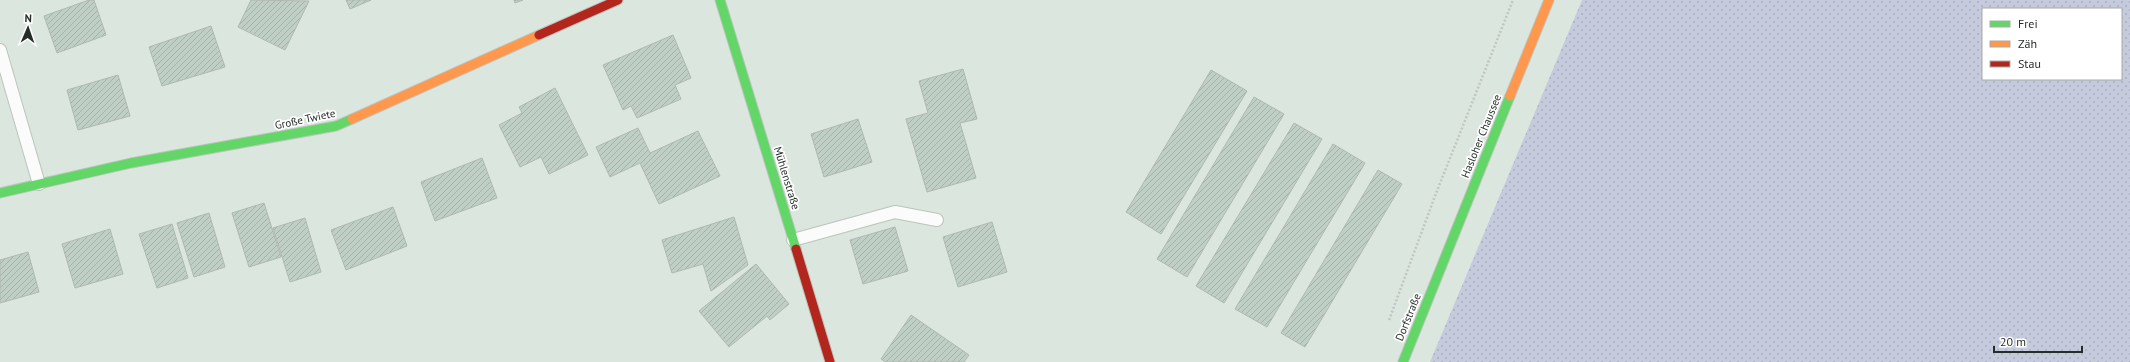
<svg xmlns="http://www.w3.org/2000/svg" width="2130" height="362" viewBox="0 0 2130 362" font-family="'PT Sans',sans-serif">
<defs>
<pattern id="green-dots" width="8" height="8" patternUnits="userSpaceOnUse"><rect width="8" height="8" fill="#c5cadc"/><path d="M2 2h.1M6 6h.1" fill="none" stroke="#a9aebd" stroke-width="1.8" stroke-linecap="round"/></pattern>
<pattern id="building-hatch" width="6" height="6" patternUnits="userSpaceOnUse"><rect width="6" height="6" fill="#c0cfc5"/><path d="M-1 1l2-2M0 6l6-6M5 7l2-2" fill="none" stroke="#a5b2a9"/></pattern>
</defs>
<rect width="100%" height="100%" fill="#dbe6de"/>
<!-- green -->
<path fill="url(#green-dots)" fill-rule="evenodd" d="M1582,0H2130V362H1430ZM1983,9H2121V79H1983Z"/>
<!-- building -->
<g fill="url(#building-hatch)" stroke="#afb8b2">
<path d="M89,0H94L106,35L57,53L44,16Z"/>
<path d="M251,0L309,1L285,50L238,27Z"/>
<path d="M346,0H371L350,9Z"/>
<path d="M514,0H523L515,3Z"/>
<path d="M211,26L225,67L162,86L149,47Z"/>
<path d="M673,35L691,78L675,85L681,99L637,118L631,106L623,110L603,65Z"/>
<path d="M963,69L977,119L960,123L976,178L927,192L906,119L928,113L919,81Z"/>
<path d="M1211,70L1247,91L1161,234L1126,212Z"/>
<path d="M118,75L130,116L78,130L67,90Z"/>
<path d="M555,88L588,155L549,174L541,157L520,167L499,125L522,113L519,107Z"/>
<path d="M1254,97L1284,114L1187,277L1157,259Z"/>
<path d="M858,119L872,162L824,177L811,134Z"/>
<path d="M1294,123L1322,139L1224,303L1196,286Z"/>
<path d="M638,128L650,153L698,131L720,176L659,204L640,163L610,177L596,147Z"/>
<path d="M1333,144L1365,163L1267,327L1235,309Z"/>
<path d="M482,158L497,198L435,221L421,182Z"/>
<path d="M1378,170L1402,184L1305,347L1281,333Z"/>
<path d="M264,203L281,257L249,267L232,213Z"/>
<path d="M393,207L407,246L346,270L331,230Z"/>
<path d="M209,213L225,267L194,277L177,223Z"/>
<path d="M734,217L748,265L711,291L703,264L672,273L662,240Z"/>
<path d="M305,218L321,272L290,282L273,228Z"/>
<path d="M992,222L1007,272L958,287L943,237Z"/>
<path d="M172,224L188,278L157,288L139,234Z"/>
<path d="M895,227L908,271L863,284L850,240Z"/>
<path d="M110,229L123,274L75,288L62,244Z"/>
<path d="M28,252L39,292L0,303V260Z"/>
<path d="M756,264L789,304L770,320L767,316L729,347L699,311Z"/>
<path d="M911,315L969,355L964,362H886L881,359Z"/>
</g>
<g fill="none" stroke-linecap="round" stroke-linejoin="round">
<defs>
<g id="lane">
<path d="M0,50L39,184"/>
<path d="M793,240L895,212L937,220"/>
</g>
<g id="fast">
<path d="M720,0L796,249"/>
<path d="M0,193L131,163L336,126L352,119"/>
<path d="M1403,362L1510,96"/>
</g>
<g id="slow">
<path d="M1510,96L1549,0"/>
<path d="M352,119L539,35"/>
</g>
<g id="jam">
<path d="M539,35L618,0"/>
<path d="M796,249L830,362"/>
</g>
</defs>
<!-- lane casing -->
<use href="#lane" stroke="#bbc4bd" stroke-width="14"/>
<!-- fast casing -->
<use href="#fast" stroke="#bbc4bd" stroke-width="11"/>
<!-- slow casing -->
<use href="#slow" stroke="#bbc4bd" stroke-width="11"/>
<!-- jam casing -->
<use href="#jam" stroke="#bbc4bd" stroke-width="11"/>
<!-- path -->
<path stroke="#c1c5c3" stroke-width="2.5" stroke-dasharray="2 2" stroke-linecap="butt" d="M1389,320L1435,196L1513,0"/>
<!-- lane -->
<use href="#lane" stroke="#fafbfa" stroke-width="12"/>
<!-- fast -->
<use href="#fast" stroke="#63d668" stroke-width="9"/>
<!-- slow -->
<use href="#slow" stroke="#ff974d" stroke-width="9"/>
<!-- jam -->
<use href="#jam" stroke="#b3261e" stroke-width="9"/>
</g>
<g text-anchor="middle" dominant-baseline="central" stroke-width="3.5" stroke-linejoin="round" paint-order="stroke">
<!-- street labels -->
<g font-size="11" fill="#252d28" stroke="#fff">
<text transform="translate(305 119) rotate(-12)">Große Twiete</text>
<text transform="translate(1481 136) rotate(-68)">Hasloher Chaussee</text>
<text transform="translate(787 178) rotate(73)">Mühlenstraße</text>
<text transform="translate(1408 317) rotate(-68)">Dorfstraße</text>
</g>
</g>
<!-- legend -->
<rect x="1982" y="8" width="140" height="72" fill="#ffffff" stroke="#a8aba9"/>
<rect x="1990" y="21" width="20" height="6" fill="#63d668" stroke="#a8aba9"/>
<text x="2018" y="28" font-size="12" fill="#252d28">Frei</text>
<rect x="1990" y="41" width="20" height="6" fill="#ff974d" stroke="#a8aba9"/>
<text x="2018" y="48" font-size="12" fill="#252d28">Zäh</text>
<rect x="1990" y="61" width="20" height="6" fill="#b3261e" stroke="#a8aba9"/>
<text x="2018" y="68" font-size="12" fill="#252d28">Stau</text>
<!-- north arrow -->
<g transform="translate(28 28) rotate(2)" stroke="#ffffff" stroke-width="3" paint-order="stroke">
<path d="M0-3L7 15L0 10L-7 15Z" fill="#252d28"/>
<text y="-6" font-size="11" font-weight="bold" text-anchor="middle" fill="#252d28">N</text>
</g>
<!-- scale -->
<path d="M1994 346v6h88v-6" fill="none" stroke="#252d28" stroke-width="2"/>
<text x="2000" y="346" font-size="12" fill="#252d28" stroke="#ffffff" stroke-width="3" paint-order="stroke">20 m</text>
</svg>
